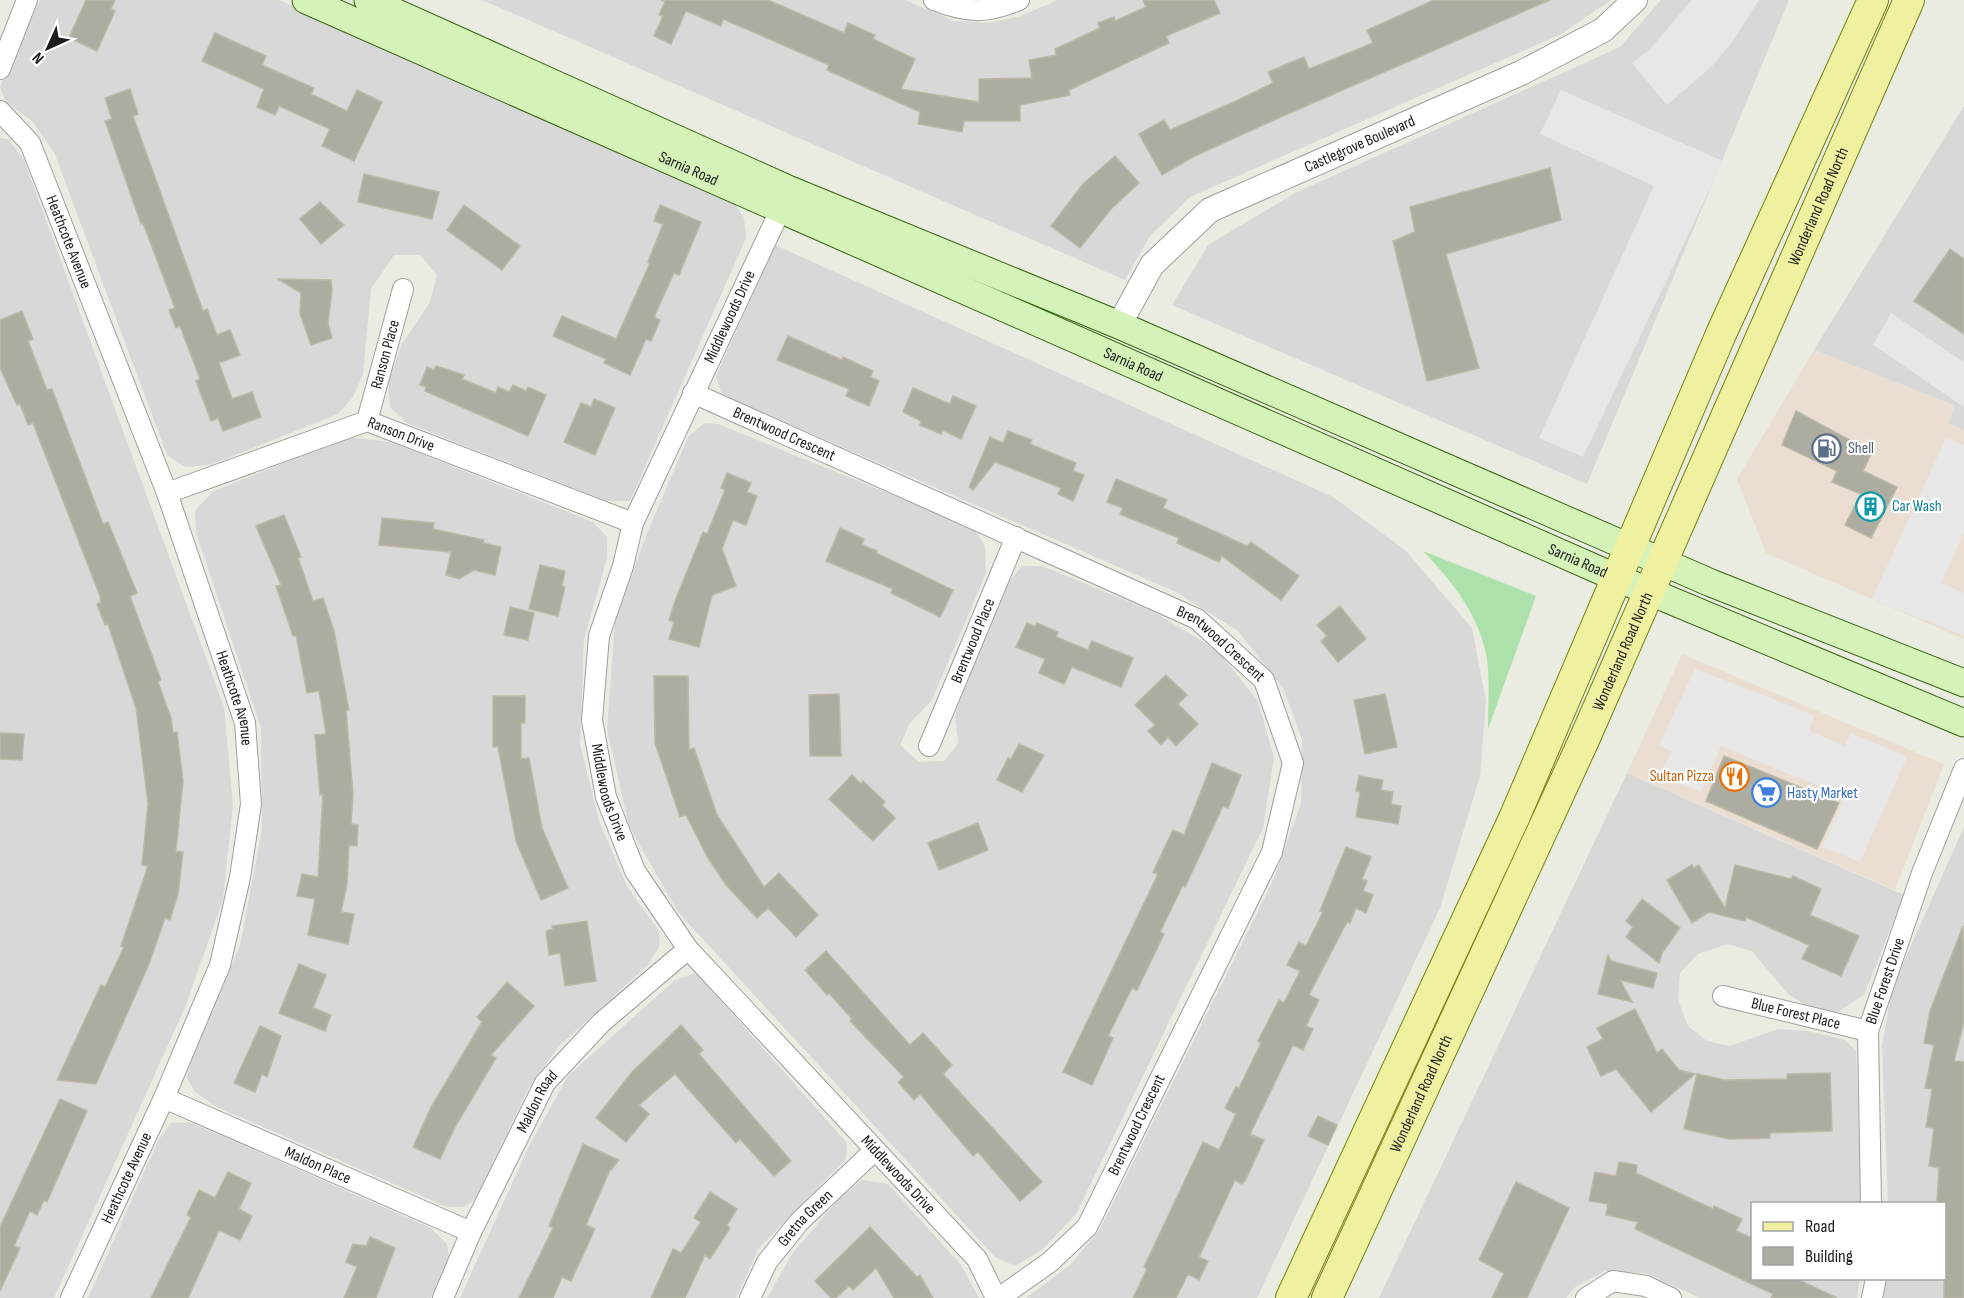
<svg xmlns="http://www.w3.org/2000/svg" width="1964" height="1298" viewBox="0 0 1964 1298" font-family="'Sofia Sans Condensed',sans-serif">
<rect width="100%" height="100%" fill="#eaebe1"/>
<!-- residential -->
<g fill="#d9d8d8">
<path d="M40,0H279L731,198L744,218L746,238L630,501H606L407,423L390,407L388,383L402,344L430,302L437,275L420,255H394L371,289L363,374L353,397L338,414L210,465L185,467L167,455L54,152L32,121L6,102L0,87Z"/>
<path d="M482,0H905L954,21L987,23L1018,17L1058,0H1611L1561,34L1190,197L1150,236L1125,280Z"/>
<path d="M1661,0H1789L1587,484L1172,305L1208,245L1295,193L1620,47Z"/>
<path d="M1964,106V430L1948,423L1955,406L1814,350Z"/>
<path d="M0,138L8,139L24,160L224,707L233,805L223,899L186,1005L54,1298H0Z"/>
<path d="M775,245L1333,497L1405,550L1472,628L1486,701L1480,776L1440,908L1257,1298H1026L1070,1265L1100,1229L1271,885L1301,804L1302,739L1283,688L1238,631L1176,592L736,401L721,392L716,376Z"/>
<path d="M704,423L718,424L974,528L985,547L986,573L932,700L910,723L900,745L919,762L944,761L958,743L955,716L967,680L1007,584L1022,566H1042L1152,611L1217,650L1258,701L1274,758L1263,828L1076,1214L1043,1249L1015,1266L995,1257L678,912L629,826L607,729L615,620L648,531L688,437Z"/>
<path d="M347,437L391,442L593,522L607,537V558L584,640L580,744L599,821L627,886L660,933L659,947L648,965L558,1047L528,1089L476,1198L464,1207H447L217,1107L195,1092L187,1078L191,1058L240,946L262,829L261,728L196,532L195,511L212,492Z"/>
<path d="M1627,773L1904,895L1864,995L1833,1015L1813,1010L1788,994L1752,951L1727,944L1698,954L1680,973L1678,1000L1688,1026L1707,1041L1730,1046L1778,1029L1808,1031L1845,1040L1856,1051L1862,1203L1752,1204V1278L1860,1279L1857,1298H1700L1646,1273L1605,1271L1574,1288L1566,1298H1379Z"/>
<path d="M1964,827V1298H1883L1886,1279L1944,1278V1204L1888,1203L1882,1046L1892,988Z"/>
<path d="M696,973L847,1143L846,1159L759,1248L736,1298H460L529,1146L568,1076L675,980Z"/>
<path d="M190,1122L431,1228L447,1244L449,1258L431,1298H88L159,1139L171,1123Z"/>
<path d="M862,1180L888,1184L961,1265L979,1298H767L792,1254L838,1200Z"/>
</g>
<!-- commercial -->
<g fill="#ebded1">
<path d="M1814,350L1955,406L1948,423L1964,430V639L1766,553L1737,479Z"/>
<path d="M1682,654L1944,764L1895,890L1627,773Z"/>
</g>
<!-- grass -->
<path fill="#ade1ab" d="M1423,551L1536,596L1488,729C1488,706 1490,681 1487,659C1480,616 1452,581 1423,551Z"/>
<!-- parking -->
<g fill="#e7e7e7">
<path d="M1692,0H1759L1732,42L1712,66L1667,105L1632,63L1649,50Z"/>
<path d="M1561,90L1723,161L1583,457L1539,438L1654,186L1540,134Z"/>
<path d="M1891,313L1964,362V407L1873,345Z"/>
<path d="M1946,438L1964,445V532L1941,583L1964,593V636L1872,599Z"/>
<path d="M1695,669L1814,715L1809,731L1845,746L1851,733L1907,757L1860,862L1822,847L1845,797L1721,746L1701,792L1659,776L1672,751L1659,745Z"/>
</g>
<!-- building -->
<g fill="#adaca1" stroke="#bbb9a5" stroke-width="1.5">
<path d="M86,0H115L111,9L115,11L97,51L69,38Z"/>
<path d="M661,0H768L844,33L848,23L875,35L873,39L915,59L901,89L979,102V79L1032,78L1029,60L1056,55L1055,49L1100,28L1098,23L1114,17L1115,21L1146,7L1143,0H1214L1220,13L1166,36L1169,43L1069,90L1070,95L1020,105V121H964L962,132L918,124L920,112L827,70L829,65L723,19L721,26L686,11L671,44L654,36L663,16L659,15L665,2Z"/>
<path d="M1434,0H1550L1283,116L1195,156L1162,175L1139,134L1164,120L1170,130L1236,101L1273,83L1268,72L1304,57L1309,69L1373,43L1367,30Z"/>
<path d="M215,33L266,56L262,65L314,88L311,94L347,111L357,90L382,102L354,161L322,146L330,129L279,106L275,115L257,107L264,89L202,61Z"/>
<path d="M130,89L138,114L133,116L203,311L207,309L217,335L230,330L240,355L219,363L232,399L252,392L261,417L223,431L218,418L211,421L196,381L200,379L180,326L176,328L169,310L175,308L143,223L141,224L105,121L112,119L105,98Z"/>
<path d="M1115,156L1139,183L1111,209L1080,248L1051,226L1083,184Z"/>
<path d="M1550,168L1561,220L1446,254L1479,368L1427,381L1393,241L1415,232L1410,207Z"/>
<path d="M364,174L439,192L432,219L358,202Z"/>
<path d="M320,202L344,225L321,244L300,219Z"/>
<path d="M464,205L520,246L502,270L447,230Z"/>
<path d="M660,205L701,222L679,275L674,273L654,317L660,320L651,341L646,339L630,375L604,363L606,359L553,336L562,316L616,339L650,263L648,262L663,224L654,221Z"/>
<path d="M1950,249L1964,259V334L1914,301Z"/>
<path d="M278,279L331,280L332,291L328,324L332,338L311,345L300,314L301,293Z"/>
<path d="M22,311L33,339L28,341L47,390L52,389L103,524L108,522L137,593L130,596L161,680L158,682L171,718L173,733L177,732L183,781L176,851L183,852L178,894L170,920L165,918L149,964L96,1084L57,1080L101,985L105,987L124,947L121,946L148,866L142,865L148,804L136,708L108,624L105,625L97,604L101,602L100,596L33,423L28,425L20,404L17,405L0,368V320Z"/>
<path d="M788,336L842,360L843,357L873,371L870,377L879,381L869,406L846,396L849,389L777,360Z"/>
<path d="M436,366L464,375L462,379L496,393L498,387L509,392L513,385L526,391L528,387L546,395L528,436L425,391L426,387L420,385L427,367L434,370Z"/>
<path d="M913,388L950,404L953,396L976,406L961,439L943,430L941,434L920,425L921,421L903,412Z"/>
<path d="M594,399L615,408L595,455L564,442L581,403L591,407Z"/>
<path d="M1796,411L1872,452L1863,471L1897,487L1871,538L1845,525L1861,494L1832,482L1837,471L1782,445Z"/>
<path d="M1008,431L1032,440L1030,444L1076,463L1073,471L1084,475L1073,501L1058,494L1061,488L995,462L973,490L969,487L990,437L1003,443Z"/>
<path d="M727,473L751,483L747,492L757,496L746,525L733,520L722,549L736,586L712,595L699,647L669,639L674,622L669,620L675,601L703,532L707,534L725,490L721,488Z"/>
<path d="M1116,479L1167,500L1163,508L1247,546L1251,542L1299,576L1281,600L1222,556L1219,562L1177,543L1179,538L1120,514L1123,508L1107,502Z"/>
<path d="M284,515L301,557L298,558L313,601L323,598L334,631L349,710H346L353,794L351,824L358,825L357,846L349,845L347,885L341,912L354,914L348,944L308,935L315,899L297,896L302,874L318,877L323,794L320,795L315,735L326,734L319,691L307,693L296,635L293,636L276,586L281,585L256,526Z"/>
<path d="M382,518L434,523L433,529L484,540L483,543L501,547L495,575L474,570L459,579L446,575L451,552L379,545Z"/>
<path d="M840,528L864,539L862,545L877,551L876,553L953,590L940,617L891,593L893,589L826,561Z"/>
<path d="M540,565L565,571L562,586L565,587L558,616L529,609Z"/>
<path d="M1340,606L1366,639L1338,662L1321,641L1327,636L1317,625Z"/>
<path d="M510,607L534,613L528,640L504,635Z"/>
<path d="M1027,623L1035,627L1037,623L1058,632L1056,637L1088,650L1092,641L1133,658L1121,687L1072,667L1064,684L1039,673L1045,659L1016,647Z"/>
<path d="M1166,675L1187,695L1178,704L1198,724L1176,746L1168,737L1161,745L1148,731L1155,725L1135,705Z"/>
<path d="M654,676H688L689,750L694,748L717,815L764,887L779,873L818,915L796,937L768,908L757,918L726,885L708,858L686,815L680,817L655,743Z"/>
<path d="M839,694L841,756H810L809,695Z"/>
<path d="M1385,694L1397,747L1365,754L1354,700Z"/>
<path d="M493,696H525V723H521V759L529,758L542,828L568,888L541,900L516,841L498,747H493Z"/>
<path d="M0,733L24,734L22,760L0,759Z"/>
<path d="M1019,744L1044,755L1022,792L997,780L1008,758L1011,759Z"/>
<path d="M1724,756L1839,803L1817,849L1706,801Z"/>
<path d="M1212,763L1241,775L1228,808L1223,806L1185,887L1183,885L1160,932L1164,934L1137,990L1132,988L1108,1036L1113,1038L1092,1085L1063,1072L1158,874L1153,872L1173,830L1184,835Z"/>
<path d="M852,775L861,784L863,781L885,802L882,805L895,818L873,841L829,799Z"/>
<path d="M1359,776L1383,780L1381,790L1393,792L1391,804L1401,806L1398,824L1356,817L1360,792L1356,791Z"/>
<path d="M978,823L988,850L939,870L928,843Z"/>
<path d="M1346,847L1371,857L1362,879L1367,881L1363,891L1373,895L1366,913L1356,908L1350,923L1347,922L1309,995L1319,1000L1306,1026L1313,1029L1303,1050L1293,1045L1250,1134L1264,1140L1246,1179L1242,1184L1235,1180L1199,1257L1208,1261L1199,1280L1188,1274L1176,1298H1133L1147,1269L1144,1267L1203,1142L1219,1150L1236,1114L1225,1108L1236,1087L1239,1088L1261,1043L1258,1041L1279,1000L1284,1003L1300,971L1287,965L1299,942L1306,946L1323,912L1320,911Z"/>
<path d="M1692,865L1694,868L1699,865L1725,908L1735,865L1791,879L1793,876L1821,889L1810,915L1859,936L1841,976L1802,959L1809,945L1746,917L1745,921L1709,912L1692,923L1667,880Z"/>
<path d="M1642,899L1680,928L1662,953L1659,963L1626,937L1633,927L1626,921Z"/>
<path d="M587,921L596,981L565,986L560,953L549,955L546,931L553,929L552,926Z"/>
<path d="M1963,926L1964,1022L1954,1061L1964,1062V1298H1944V1203L1937,1202L1939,1168L1929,1166L1934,1128L1926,1127L1932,1089L1925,1088L1934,1045L1924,1043L1930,1011Z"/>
<path d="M826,951L910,1045L923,1033L952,1065L943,1074L1042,1182L1020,1201L978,1152L973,1156L920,1094L914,1100L898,1082L904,1077L850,1021L852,1019L829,993L827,995L805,970Z"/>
<path d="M1608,955L1611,961L1657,973L1653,988L1620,980L1632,1002L1598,994Z"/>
<path d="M299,964L326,975L313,1008L331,1015L325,1031L279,1013Z"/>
<path d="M507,982L534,1006L491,1055L496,1058L455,1127L440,1159L413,1147L431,1107L482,1022L477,1017Z"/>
<path d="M1635,1009L1657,1053L1662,1049L1679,1070L1695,1074L1651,1112L1616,1069L1601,1076L1587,1047L1603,1039L1597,1028Z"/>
<path d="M681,1025L703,1050L699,1054L791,1161L774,1176L740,1139L736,1143L675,1074L639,1105L649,1114L626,1142L596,1118L632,1072Z"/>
<path d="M260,1026L281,1036L267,1077L262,1074L255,1092L234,1083Z"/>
<path d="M1830,1073L1832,1131L1770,1133V1138L1729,1139L1684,1129L1697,1074L1725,1080L1787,1079V1074Z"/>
<path d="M60,1099L87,1111L47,1202L44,1200L37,1215L30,1211L14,1246L20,1248L0,1291V1227Z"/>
<path d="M1318,1116L1337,1125L1328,1145L1308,1136Z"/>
<path d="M583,1144L619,1160L609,1172L586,1225L595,1229L571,1281L562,1277L553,1298H519L553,1228L549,1226Z"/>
<path d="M1619,1162L1637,1165L1636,1173L1713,1209L1714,1206L1742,1219L1736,1231L1752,1238V1278H1795L1837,1298H1771L1773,1294L1635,1229L1638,1222L1606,1215L1608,1204L1589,1201L1595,1172L1616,1176Z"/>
<path d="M228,1172L251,1183L239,1209L252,1216L240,1240L219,1230L188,1298H151L191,1217L187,1215L199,1190L215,1198Z"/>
<path d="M1516,1182L1569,1208L1527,1298H1492L1504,1273L1479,1260Z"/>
<path d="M710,1192L737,1209L727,1225L730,1228L710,1259L705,1255L685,1298H651L673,1249L681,1253L701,1222L694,1218Z"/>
<path d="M870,1227L917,1277L920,1275L933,1298H894L876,1268L853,1290L849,1286L836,1298H831L815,1281Z"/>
<path d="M370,1237L395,1248L376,1298H344L357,1267L346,1262L353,1244L366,1246Z"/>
</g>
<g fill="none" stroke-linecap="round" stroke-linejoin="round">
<defs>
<g id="minor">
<path d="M934,0C967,13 985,14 1019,0"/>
<path d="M0,69L27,0"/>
<path id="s1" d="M0,111L30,143L167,493L245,723L251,804L240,877L220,965L164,1098L71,1298"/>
<path id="s2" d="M786,198L633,523L623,566L599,636L592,720L606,797L635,871L688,949L977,1259L996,1298"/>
<path id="s3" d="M693,393L1197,619L1264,680L1293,763L1272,852L1087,1227L1050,1262L999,1298"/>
<path id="s4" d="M367,421L403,289"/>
<path id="s5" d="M167,493L367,421L633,523"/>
<path id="s6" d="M929,746L1016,537"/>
<path id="s7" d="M1723,996L1868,1031"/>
<path id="s8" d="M164,1098L471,1232"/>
<path id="s9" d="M1871,1204L1868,1031L1922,873L1964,769"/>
<path id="s10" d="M443,1298L471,1232L545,1083L602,1022L688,949"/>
<path id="s11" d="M750,1298L767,1262L799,1222L874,1151"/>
<path d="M1586,1298L1613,1281L1646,1286L1671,1298"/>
<path d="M1872,1298L1876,1278"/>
</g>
<g id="tertiary">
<path id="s12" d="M1119,325L1152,265L1210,210L1521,73L1603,30L1635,0"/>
</g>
<g id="secondary">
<path id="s13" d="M306,0L1617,578L1964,723"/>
<path d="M368,0L790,190L1119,325L1711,583L1964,683"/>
</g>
<g id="primary">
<path d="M1291,1298L1515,816L1721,334L1873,0"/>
<path id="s14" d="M1327,1298L1584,740L1909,0"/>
</g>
</defs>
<!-- minor casing -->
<use href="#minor" stroke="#9f9f9f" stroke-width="22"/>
<!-- tertiary casing -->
<use href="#tertiary" stroke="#9f9f9f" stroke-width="26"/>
<!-- secondary casing -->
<use href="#secondary" stroke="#34640f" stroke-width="29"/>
<!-- primary casing -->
<use href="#primary" stroke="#74830f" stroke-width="32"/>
<!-- minor -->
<use href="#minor" stroke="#fff" stroke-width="20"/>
<!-- tertiary -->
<use href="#tertiary" stroke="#fff" stroke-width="24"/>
<!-- secondary -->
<use href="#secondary" stroke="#d5f2b9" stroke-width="27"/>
<!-- primary -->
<use href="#primary" stroke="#eff1a0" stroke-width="30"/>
</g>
<!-- icons -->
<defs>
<symbol id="fuel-ring" viewBox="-11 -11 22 22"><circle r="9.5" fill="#fff" stroke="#5c6f8a" stroke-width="1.5"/><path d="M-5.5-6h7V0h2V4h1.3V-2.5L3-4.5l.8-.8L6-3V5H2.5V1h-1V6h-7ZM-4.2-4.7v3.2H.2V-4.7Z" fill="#5c6f8a"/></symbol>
<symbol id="building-ring" viewBox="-11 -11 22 22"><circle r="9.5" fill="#fff" stroke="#0f9aa8" stroke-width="1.5"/><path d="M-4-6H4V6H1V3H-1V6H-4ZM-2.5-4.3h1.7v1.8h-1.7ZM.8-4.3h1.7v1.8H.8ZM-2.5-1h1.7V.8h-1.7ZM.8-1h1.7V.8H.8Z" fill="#0f9aa8"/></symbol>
<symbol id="restaurant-ring" viewBox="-11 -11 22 22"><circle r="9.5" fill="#fff" stroke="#e8710a" stroke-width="1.5"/><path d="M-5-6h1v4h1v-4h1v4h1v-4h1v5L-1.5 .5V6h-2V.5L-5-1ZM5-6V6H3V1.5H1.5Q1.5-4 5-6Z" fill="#e8710a"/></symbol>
<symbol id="supermarket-ring" viewBox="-11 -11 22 22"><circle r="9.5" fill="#fff" stroke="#3f7fe0" stroke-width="1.5"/><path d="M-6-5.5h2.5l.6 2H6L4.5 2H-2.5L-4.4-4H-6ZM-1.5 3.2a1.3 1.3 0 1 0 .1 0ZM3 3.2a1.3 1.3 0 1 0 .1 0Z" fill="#3f7fe0"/></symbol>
</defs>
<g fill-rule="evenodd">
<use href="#fuel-ring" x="1810" y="432" width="33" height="33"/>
<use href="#building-ring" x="1854" y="490" width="33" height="33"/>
<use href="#restaurant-ring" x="1718" y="760" width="33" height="33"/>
<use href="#supermarket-ring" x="1750" y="776" width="33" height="33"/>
</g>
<g text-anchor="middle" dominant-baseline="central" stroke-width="4.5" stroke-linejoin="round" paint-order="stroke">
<!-- street labels -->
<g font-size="16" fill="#1b1b1b" stroke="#fff">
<text stroke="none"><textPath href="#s12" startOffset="312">Castlegrove Boulevard</textPath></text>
<text stroke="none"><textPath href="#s13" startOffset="418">Sarnia Road</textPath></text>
<text stroke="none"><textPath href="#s14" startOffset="1197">Wonderland Road North</textPath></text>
<text stroke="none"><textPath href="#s1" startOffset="150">Heathcote Avenue</textPath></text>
<text transform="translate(730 317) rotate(-65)">Middlewoods Drive</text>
<text stroke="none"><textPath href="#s4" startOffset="69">Ranson Place</textPath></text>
<text stroke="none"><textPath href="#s13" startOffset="904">Sarnia Road</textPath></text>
<text stroke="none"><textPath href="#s3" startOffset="100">Brentwood Crescent</textPath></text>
<text stroke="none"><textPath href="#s5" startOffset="249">Ranson Drive</textPath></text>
<text stroke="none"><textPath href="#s13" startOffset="1390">Sarnia Road</textPath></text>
<text stroke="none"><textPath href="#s6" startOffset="114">Brentwood Place</textPath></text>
<text stroke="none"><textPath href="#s3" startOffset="586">Brentwood Crescent</textPath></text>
<text stroke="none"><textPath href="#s14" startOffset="711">Wonderland Road North</textPath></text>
<text stroke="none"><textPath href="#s1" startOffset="636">Heathcote Avenue</textPath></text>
<text stroke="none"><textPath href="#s2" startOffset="636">Middlewoods Drive</textPath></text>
<text stroke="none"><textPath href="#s9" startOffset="226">Blue Forest Drive</textPath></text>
<text stroke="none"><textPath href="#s7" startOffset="75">Blue Forest Place</textPath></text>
<text stroke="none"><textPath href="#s14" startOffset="225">Wonderland Road North</textPath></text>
<text stroke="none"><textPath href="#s10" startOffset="218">Maldon Road</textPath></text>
<text transform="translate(1137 1125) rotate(-64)">Brentwood Crescent</text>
<text stroke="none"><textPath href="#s8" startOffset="168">Maldon Place</textPath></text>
<text stroke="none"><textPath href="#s2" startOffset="1122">Middlewoods Drive</textPath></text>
<text transform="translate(127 1178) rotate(-65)">Heathcote Avenue</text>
<text stroke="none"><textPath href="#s11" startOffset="98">Gretna Green</textPath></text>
</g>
<!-- service labels -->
<g font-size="16" fill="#4e5e75" stroke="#fff" text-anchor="start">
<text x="1848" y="448">Shell</text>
</g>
<!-- culture labels -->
<g font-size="16" fill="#0d838f" stroke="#fff" text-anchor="start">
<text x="1892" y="506">Car Wash</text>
</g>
<!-- food labels -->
<g font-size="16" fill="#c56008" stroke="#fff" text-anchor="end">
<text x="1714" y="776">Sultan Pizza</text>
</g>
<!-- shop labels -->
<g font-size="16" fill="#366cbe" stroke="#fff" text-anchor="start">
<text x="1787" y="793">Hasty Market</text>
</g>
</g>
<!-- legend -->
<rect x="1751" y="1202" width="195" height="78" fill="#ffffff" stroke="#a4a4a4" stroke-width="1.5"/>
<rect x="1763" y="1222" width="30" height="9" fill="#eff1a0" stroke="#a4a4a4" stroke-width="1.5"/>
<text x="1805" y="1232" font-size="18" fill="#1b1b1b">Road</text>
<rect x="1763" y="1247" width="30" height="18" fill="#adaca1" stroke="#a4a4a4" stroke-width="1.5"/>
<text x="1805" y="1262" font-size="18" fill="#1b1b1b">Building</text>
<!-- north arrow -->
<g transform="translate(48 48) rotate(225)" stroke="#ffffff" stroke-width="4.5" paint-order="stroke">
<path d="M0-4.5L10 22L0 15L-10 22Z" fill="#1b1b1b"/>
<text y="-9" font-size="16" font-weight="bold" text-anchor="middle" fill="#1b1b1b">N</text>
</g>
</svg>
